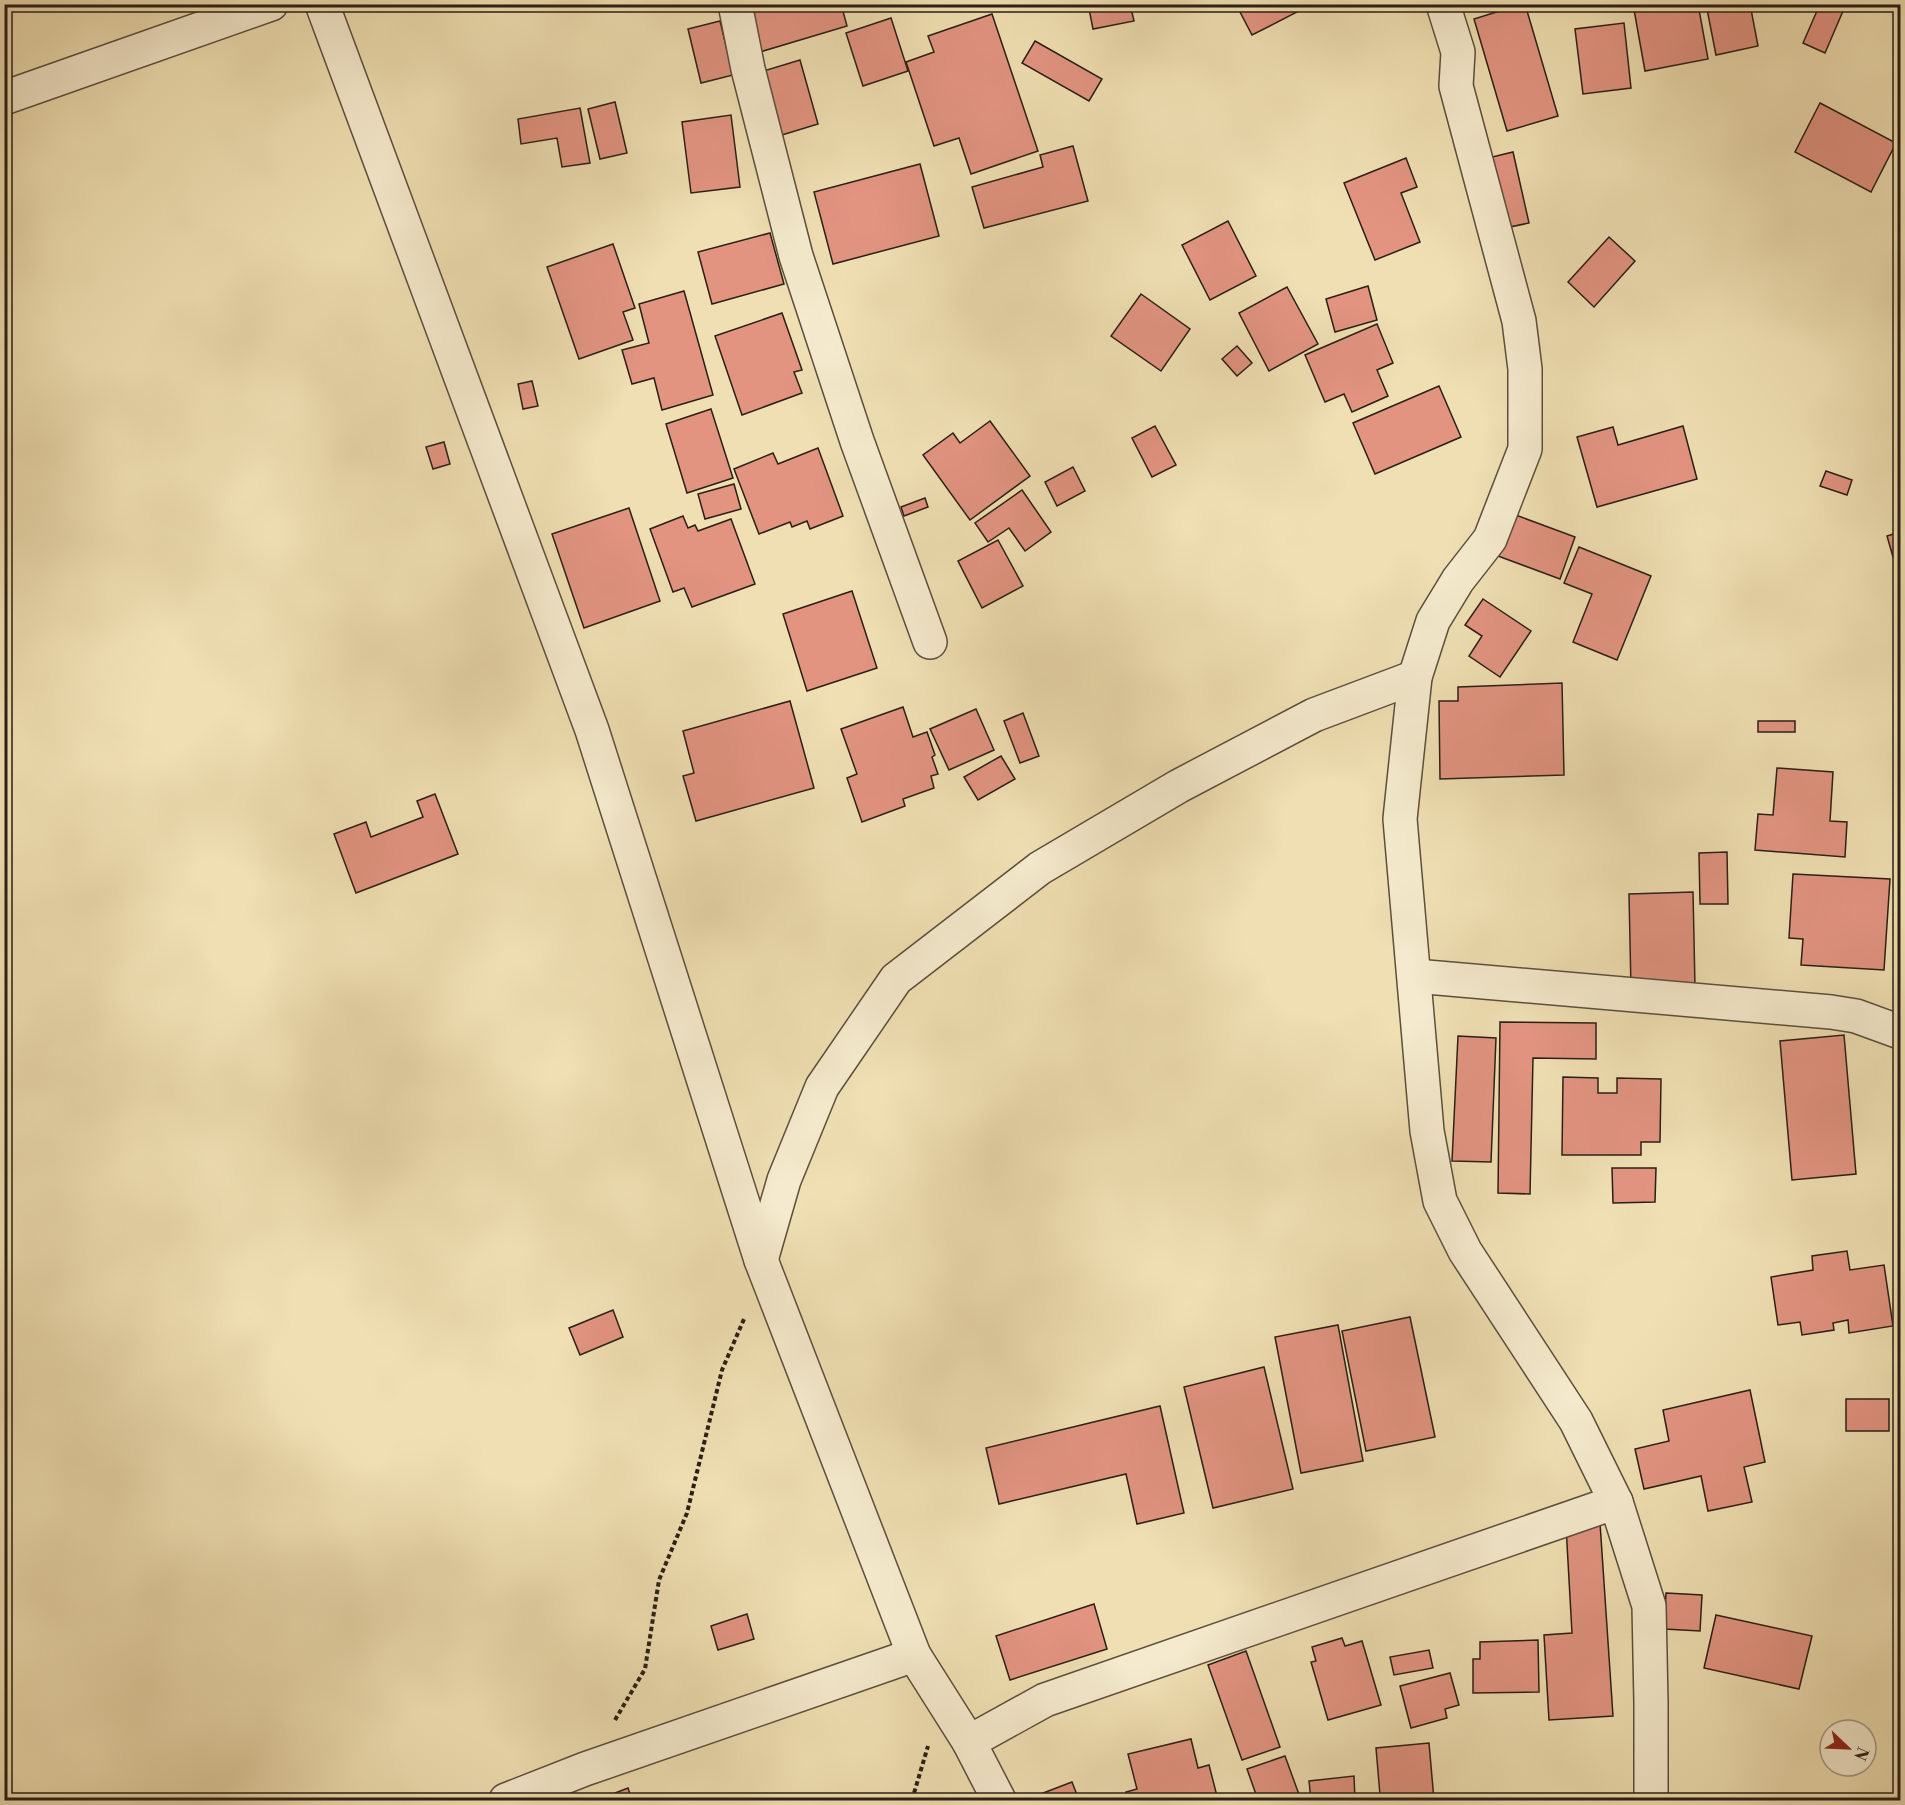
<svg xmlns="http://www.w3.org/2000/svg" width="1905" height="1805" viewBox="0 0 1905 1805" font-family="'Libre Bodoni',serif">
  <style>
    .building { fill: #e29481; stroke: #2a1f15; stroke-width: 1.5 }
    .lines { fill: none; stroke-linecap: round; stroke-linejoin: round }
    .minor-casing { stroke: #5b4f3c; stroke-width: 36 }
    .path { stroke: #2a1f15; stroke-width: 4; stroke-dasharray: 4.5 3; stroke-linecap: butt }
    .minor { stroke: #f5eacd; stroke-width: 33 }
  </style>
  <rect width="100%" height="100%" fill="#efdfb2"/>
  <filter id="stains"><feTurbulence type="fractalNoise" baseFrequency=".00333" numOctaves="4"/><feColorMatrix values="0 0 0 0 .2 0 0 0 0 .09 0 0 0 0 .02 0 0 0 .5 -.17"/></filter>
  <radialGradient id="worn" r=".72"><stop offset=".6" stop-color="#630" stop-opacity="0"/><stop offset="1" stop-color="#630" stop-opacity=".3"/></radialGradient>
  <g class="building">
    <polygon points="747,4 841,4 847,26 760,52"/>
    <polygon points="1088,4 1130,4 1134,21 1093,29"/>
    <polygon points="1249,4 1296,4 1299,11 1252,35 1239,10"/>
    <polygon points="1522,4 1525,4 1558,116 1507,131 1474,19"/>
    <polygon points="1633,4 1698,4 1708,59 1645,71"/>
    <polygon points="1706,4 1750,4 1758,46 1716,55"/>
    <polygon points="1820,4 1846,4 1825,53 1803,43"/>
    <polygon points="992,14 1038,151 971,174 959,138 934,146 906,62 934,52 928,36"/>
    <polygon points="891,18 908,71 863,86 846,33"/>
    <polygon points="720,21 733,75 701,83 688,29"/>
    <polygon points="1624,23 1631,88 1583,94 1575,29"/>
    <polygon points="1035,41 1102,79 1089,101 1022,63"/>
    <polygon points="800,60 818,124 772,138 754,74"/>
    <polygon points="615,102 627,153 600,159 588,109"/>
    <polygon points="1820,103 1896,143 1871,192 1795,152"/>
    <polygon points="580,108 590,163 562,167 557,138 521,144 518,119"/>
    <polygon points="731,115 740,187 691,193 682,122"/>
    <polygon points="1073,146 1088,201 984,228 972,187 1043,167 1040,155"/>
    <polygon points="1513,152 1529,223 1505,228 1488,158"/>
    <polygon points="1406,158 1417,187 1401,193 1420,242 1375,260 1344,183"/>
    <polygon points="920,164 939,236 833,264 814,192"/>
    <polygon points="1228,221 1256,276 1210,300 1182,245"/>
    <polygon points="770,233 784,284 712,304 698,252"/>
    <polygon points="1609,237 1635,261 1594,307 1568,282"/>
    <polygon points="613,244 635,308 623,312 633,340 579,359 547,267"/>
    <polygon points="1368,286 1377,320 1335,332 1326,299"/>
    <polygon points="1287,287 1318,344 1269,371 1239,313"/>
    <polygon points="684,291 713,395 662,410 654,378 632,384 622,350 649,343 639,304"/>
    <polygon points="1141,294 1190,329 1161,371 1111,336"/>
    <polygon points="782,313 802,370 794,372 802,393 742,415 715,336"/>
    <polygon points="1377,324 1393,363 1377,370 1388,396 1352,412 1344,394 1325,402 1305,355"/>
    <polygon points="1237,346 1252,363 1237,376 1222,359"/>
    <polygon points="532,381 538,406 523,409 518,384"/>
    <polygon points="1439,386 1461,437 1375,474 1353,423"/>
    <polygon points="711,409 733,478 687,493 666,424"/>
    <polygon points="990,421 1030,476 970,520 923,455 953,433 960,443"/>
    <polygon points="1155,426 1176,465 1152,477 1132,438"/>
    <polygon points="1683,426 1697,479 1597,507 1577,437 1613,427 1618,445"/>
    <polygon points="444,442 450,464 433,469 426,447"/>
    <polygon points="818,448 843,516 810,529 807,521 792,527 790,522 759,534 734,469 773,453 778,464"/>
    <polygon points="1073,467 1085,491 1057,506 1045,482"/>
    <polygon points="1826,471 1852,480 1847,495 1820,486"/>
    <polygon points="734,484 741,509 705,519 698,494"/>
    <polygon points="1022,490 1051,532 1025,551 1009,528 988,542 975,523"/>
    <polygon points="925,498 928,507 904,516 901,507"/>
    <polygon points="629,508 660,601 584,628 552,534"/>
    <polygon points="1513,514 1575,537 1560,579 1498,556"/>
    <polygon points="683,516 688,528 695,525 698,531 731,519 755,584 692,607 684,588 673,592 650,529"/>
    <polygon points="1900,532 1900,555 1893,557 1887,536"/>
    <polygon points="998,540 1023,586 982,608 958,561"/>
    <polygon points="1579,547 1651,576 1617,660 1573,642 1592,594 1564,583"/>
    <polygon points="852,591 877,668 807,691 783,614"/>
    <polygon points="1483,599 1531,631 1500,677 1469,656 1482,636 1465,625"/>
    <polygon points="1562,683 1564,775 1440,779 1439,701 1458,701 1458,687"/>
    <polygon points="790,701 814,788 696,821 683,776 694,773 683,731"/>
    <polygon points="903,707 913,737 927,732 935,755 932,757 938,774 931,776 934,788 903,799 905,806 862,822 847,778 857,774 841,729"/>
    <polygon points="976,709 994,750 949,770 930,729"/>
    <polygon points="1023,713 1039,756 1020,763 1004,721"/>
    <rect x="1758" y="721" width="37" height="11"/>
    <polygon points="1001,756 1015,779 978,800 964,777"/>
    <polygon points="1777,768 1833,772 1830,821 1847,822 1845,857 1755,850 1758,814 1773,815"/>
    <polygon points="435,794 458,854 356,893 334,834 366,822 371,837 423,817 417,801"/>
    <polygon points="1727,852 1728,904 1700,904 1699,853"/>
    <polygon points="1793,874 1890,879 1884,970 1801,965 1803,939 1789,938"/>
    <polygon points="1693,892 1695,987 1631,989 1629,894"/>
    <polygon points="1500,1022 1596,1023 1596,1059 1533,1058 1530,1194 1498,1193"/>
    <polygon points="1844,1035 1856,1174 1792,1180 1780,1041"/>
    <polygon points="1458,1036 1496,1038 1491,1162 1452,1161"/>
    <polygon points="1563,1077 1598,1078 1598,1093 1617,1093 1617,1078 1661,1079 1660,1142 1641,1142 1641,1155 1562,1155"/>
    <polygon points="1612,1168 1656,1168 1655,1202 1613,1203"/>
    <polygon points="1847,1251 1850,1270 1884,1265 1893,1326 1849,1333 1848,1320 1833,1323 1834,1330 1802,1335 1800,1322 1778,1325 1771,1277 1813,1270 1812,1256"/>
    <polygon points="613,1310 623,1337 580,1355 569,1328"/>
    <polygon points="1410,1317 1435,1437 1366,1451 1342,1331"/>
    <polygon points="1338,1325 1363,1461 1301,1473 1275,1337"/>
    <polygon points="1264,1367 1293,1489 1213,1508 1184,1387"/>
    <polygon points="1750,1390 1765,1462 1744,1467 1752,1502 1708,1511 1701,1476 1644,1489 1635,1449 1669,1441 1663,1410"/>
    <rect x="1846" y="1399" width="43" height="32"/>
    <polygon points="1160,1406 1184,1513 1137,1524 1126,1474 999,1504 986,1448"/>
    <polygon points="1600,1523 1613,1716 1549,1720 1544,1635 1572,1633 1566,1526"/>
    <polygon points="1666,1593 1702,1595 1700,1631 1664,1629"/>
    <polygon points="1094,1604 1107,1649 1010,1680 996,1636"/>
    <polygon points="747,1614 754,1639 718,1650 711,1626"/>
    <polygon points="1716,1615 1812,1636 1799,1689 1704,1668"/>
    <polygon points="1342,1638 1345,1646 1362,1641 1381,1705 1328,1720 1311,1662 1316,1661 1312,1647"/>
    <polygon points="1538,1640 1539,1692 1473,1693 1473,1659 1480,1659 1480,1642"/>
    <polygon points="1429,1650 1433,1668 1394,1675 1390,1657"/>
    <polygon points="1246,1651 1280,1747 1242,1760 1208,1665"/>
    <polygon points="1450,1673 1459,1705 1445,1709 1447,1718 1411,1728 1400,1686"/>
    <polygon points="1191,1739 1198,1768 1209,1765 1218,1800 1128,1800 1126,1792 1137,1789 1128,1754"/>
    <polygon points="1429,1743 1434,1800 1368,1800 1367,1796 1380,1795 1376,1748"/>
    <polygon points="1285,1756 1301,1800 1258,1800 1247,1769"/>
    <polygon points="1354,1776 1355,1800 1311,1800 1309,1781"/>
    <polygon points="1072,1782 1079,1800 1040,1800 1038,1795"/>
    <polygon points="628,1788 632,1800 612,1800 610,1795"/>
  </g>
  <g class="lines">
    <g class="minor-casing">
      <g id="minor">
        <polyline points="322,4 592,730 761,1260 914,1655 969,1742 999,1800"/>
        <polyline points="735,4 748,69 796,256 857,441 930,642"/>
        <polyline points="1443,4 1458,52 1456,86 1519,321 1525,369 1525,449 1490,539 1458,580 1433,621 1415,677 1400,819 1427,1131 1440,1201 1465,1251 1576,1421 1616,1502 1649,1606 1651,1703 1651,1800"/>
        <polyline points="4,98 271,4"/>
        <polyline points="1415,976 1831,1012 1856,1016 1900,1032"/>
        <polyline points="761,1260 784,1180 822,1087 896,979 1040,868 1179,786 1314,715 1415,677"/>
        <polyline points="969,1742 1045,1700 1616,1502"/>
        <polyline points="506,1800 585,1769 914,1655"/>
      </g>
    </g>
    <g class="path">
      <polyline points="615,1720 645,1669 659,1580 687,1513 722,1370 744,1319"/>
      <polyline points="912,1800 928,1746"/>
    </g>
    <use href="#minor" class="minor"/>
  </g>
  <rect width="1905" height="1805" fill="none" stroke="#efdfb2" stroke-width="24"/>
  <rect x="6" y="6" width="1893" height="1793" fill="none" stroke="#2a1f15" stroke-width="3"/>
  <rect x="12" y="12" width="1881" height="1781" fill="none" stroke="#2a1f15" stroke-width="1.5"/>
  <g transform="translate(1848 1748) rotate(113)"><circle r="28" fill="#f5eacd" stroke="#a49983" stroke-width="1.5"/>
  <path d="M0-4.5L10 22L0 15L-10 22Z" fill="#8f2418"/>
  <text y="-9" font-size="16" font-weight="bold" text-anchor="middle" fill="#2a1f15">N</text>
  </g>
  <rect width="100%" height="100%" filter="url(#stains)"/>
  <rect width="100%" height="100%" fill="url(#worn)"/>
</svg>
